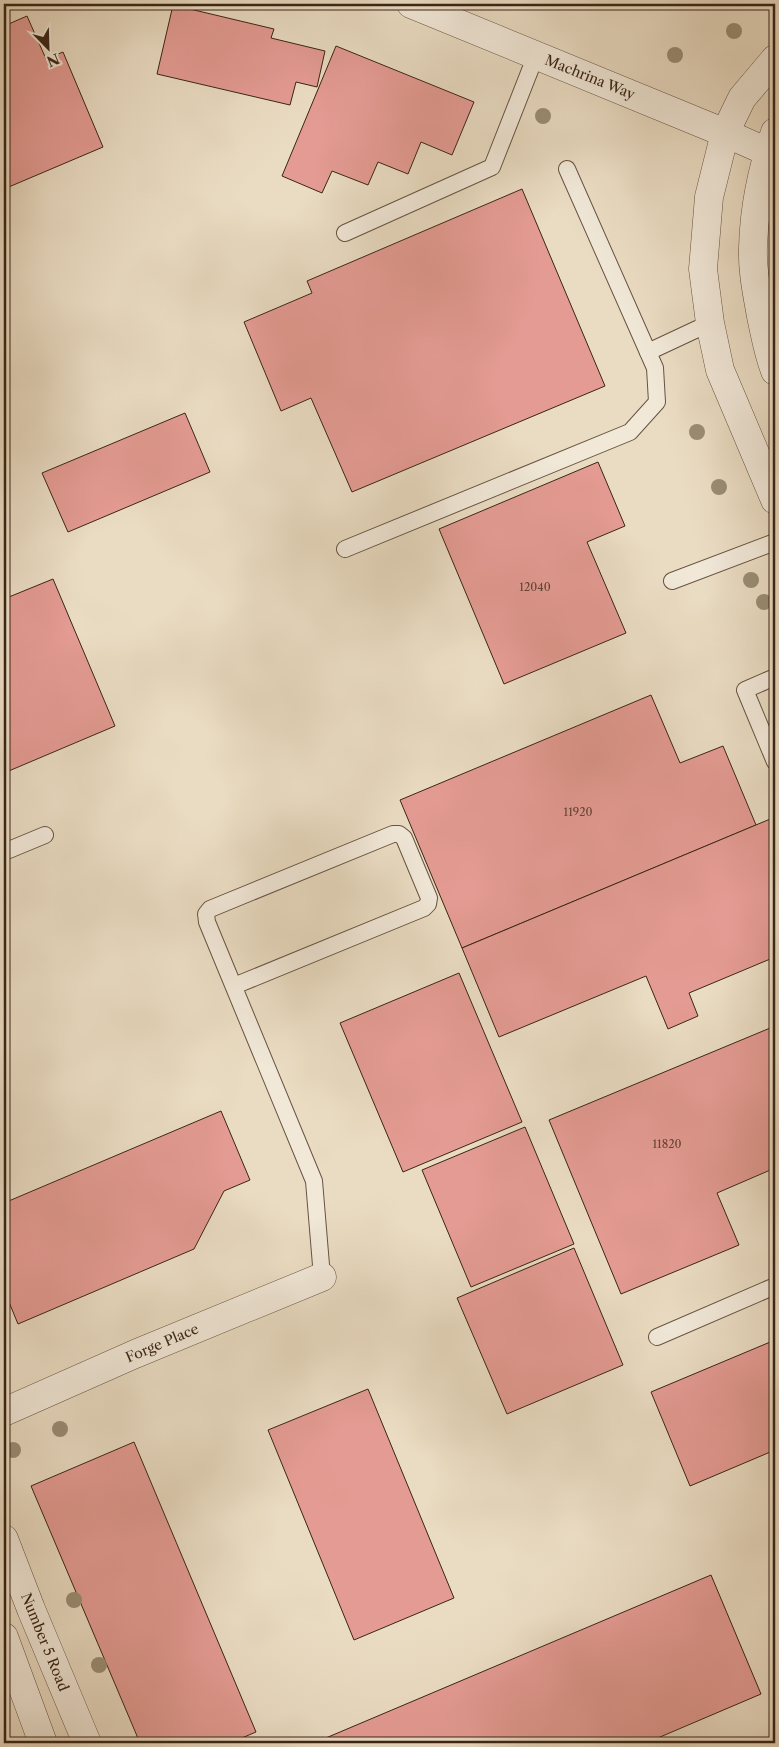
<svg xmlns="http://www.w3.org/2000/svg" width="779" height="1747" viewBox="0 0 779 1747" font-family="'Libre Caslon Text',serif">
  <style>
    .building { fill: #e49b93; stroke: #3a2516 }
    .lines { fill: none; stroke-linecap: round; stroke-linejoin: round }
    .service-casing { stroke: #665341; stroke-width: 18 }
    .minor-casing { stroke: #665341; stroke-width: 29 }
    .tertiary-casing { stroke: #665341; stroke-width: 29 }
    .service { stroke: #f1e8d8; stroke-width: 16 }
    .minor { stroke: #f1e8d8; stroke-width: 28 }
    .tertiary { stroke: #f1e8d8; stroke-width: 28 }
    .tree { fill: #9a8d75 }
    .labels { text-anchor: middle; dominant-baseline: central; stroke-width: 4; stroke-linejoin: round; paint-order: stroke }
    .number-label { font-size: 11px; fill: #644235 }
    .street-label { font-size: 14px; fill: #3a2516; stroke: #f1e8d8 }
  </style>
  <rect width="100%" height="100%" fill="#eadcc3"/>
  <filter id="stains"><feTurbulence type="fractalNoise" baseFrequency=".004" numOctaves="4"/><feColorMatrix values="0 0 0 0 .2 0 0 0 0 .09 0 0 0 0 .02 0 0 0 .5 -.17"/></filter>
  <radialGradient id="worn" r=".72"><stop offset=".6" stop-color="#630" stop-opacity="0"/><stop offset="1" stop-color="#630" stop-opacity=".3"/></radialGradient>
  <g class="building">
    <polygon points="173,5 274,29 271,38 325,51 317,87 296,82 290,105 157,74"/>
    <polygon points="27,16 46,59 63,52 103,147 4,189 4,26"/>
    <polygon points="336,46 474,102 452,155 421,142 408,174 378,162 368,185 332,171 322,193 282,176"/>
    <polygon points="522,189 605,386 352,492 311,398 281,411 244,322 312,293 307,281"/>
    <polygon points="185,413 210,472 68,532 42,473"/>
    <polygon points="598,462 625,526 587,542 626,633 504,684 439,529"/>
    <polygon points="53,579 115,726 4,773 4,599"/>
    <polygon points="651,695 680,763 723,746 756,825 462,948 400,800"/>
    <polygon points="775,817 775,957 689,993 698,1016 668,1029 646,976 499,1037 462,948"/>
    <polygon points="459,973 522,1122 403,1172 340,1023"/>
    <polygon points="775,1026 775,1168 717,1193 739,1245 621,1294 549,1120"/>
    <polygon points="221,1111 250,1180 224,1191 194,1249 18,1324 4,1290 4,1203"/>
    <polygon points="525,1127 574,1244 471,1287 422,1170"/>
    <polygon points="574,1248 623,1365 507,1414 457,1298"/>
    <polygon points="775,1340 775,1450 690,1486 651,1392"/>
    <polygon points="368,1389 454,1598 354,1640 268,1430"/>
    <polygon points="134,1442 256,1732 230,1743 140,1743 31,1486"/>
    <polygon points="711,1575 761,1694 646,1743 314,1743"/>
  </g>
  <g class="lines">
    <g class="service-casing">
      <g id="service">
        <polyline points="345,233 492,167 536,55"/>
        <polyline points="648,352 710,323"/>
        <polyline points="345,549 630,432 657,402 655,368 567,169"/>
        <polyline points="672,581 775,542"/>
        <polyline points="775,677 745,690 775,762"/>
        <polyline points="4,852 45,835"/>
        <polyline points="234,986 424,908 428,904 429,898 404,838 399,834 393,834 210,909 206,914 207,922 314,1181 322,1277"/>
        <polyline points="657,1337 775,1286"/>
      </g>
    </g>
    <g class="minor-casing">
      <g id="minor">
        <polyline points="411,4 725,133 768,152"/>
        <polyline points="4,1412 135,1354 322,1277"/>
        <polyline points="4,1539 31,1609 87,1743"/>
        <polyline points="4,1637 43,1743"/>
      </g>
    </g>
    <g class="tertiary-casing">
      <g id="tertiary">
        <polyline points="775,59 742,98 725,133 709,197 703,269 710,323 720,370 775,500"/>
        <path d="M775,132C762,169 754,209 753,248C752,270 757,294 761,316C765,335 768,353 775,371"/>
      </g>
    </g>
    <use href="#service" class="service"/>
    <use href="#minor" class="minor"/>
    <use href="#tertiary" class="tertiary"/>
  </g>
  <g class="tree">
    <circle cx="734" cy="31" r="8"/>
    <circle cx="675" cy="55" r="8"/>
    <circle cx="543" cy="116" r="8"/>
    <circle cx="697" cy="432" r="8"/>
    <circle cx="719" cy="487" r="8"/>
    <circle cx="751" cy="580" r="8"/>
    <circle cx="764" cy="602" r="8"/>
    <circle cx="60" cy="1429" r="8"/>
    <circle cx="13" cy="1450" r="8"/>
    <circle cx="74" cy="1600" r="8"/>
    <circle cx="99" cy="1665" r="8"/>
  </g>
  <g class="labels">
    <g class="number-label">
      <text x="535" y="587">12040</text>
      <text x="578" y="812">11920</text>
      <text x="667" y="1144">11820</text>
    </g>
    <g class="street-label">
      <text transform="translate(590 77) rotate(22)">Machrina Way</text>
      <text transform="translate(162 1343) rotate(-23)">Forge Place</text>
      <text transform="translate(45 1642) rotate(68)">Number 5 Road</text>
    </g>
  </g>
  <rect width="779" height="1747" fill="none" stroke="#eadcc3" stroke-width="20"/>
  <rect x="5" y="5" width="769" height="1737" fill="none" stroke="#3a2516" stroke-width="2.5"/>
  <rect x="10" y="10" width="759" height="1727" fill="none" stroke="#3a2516"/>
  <g transform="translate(48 48) rotate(157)" stroke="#f1e8d8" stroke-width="4" paint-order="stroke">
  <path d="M0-4L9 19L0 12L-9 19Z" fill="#3a2516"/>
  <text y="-8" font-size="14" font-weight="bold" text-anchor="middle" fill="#3a2516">N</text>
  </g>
  <rect width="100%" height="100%" filter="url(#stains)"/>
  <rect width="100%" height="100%" fill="url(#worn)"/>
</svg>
